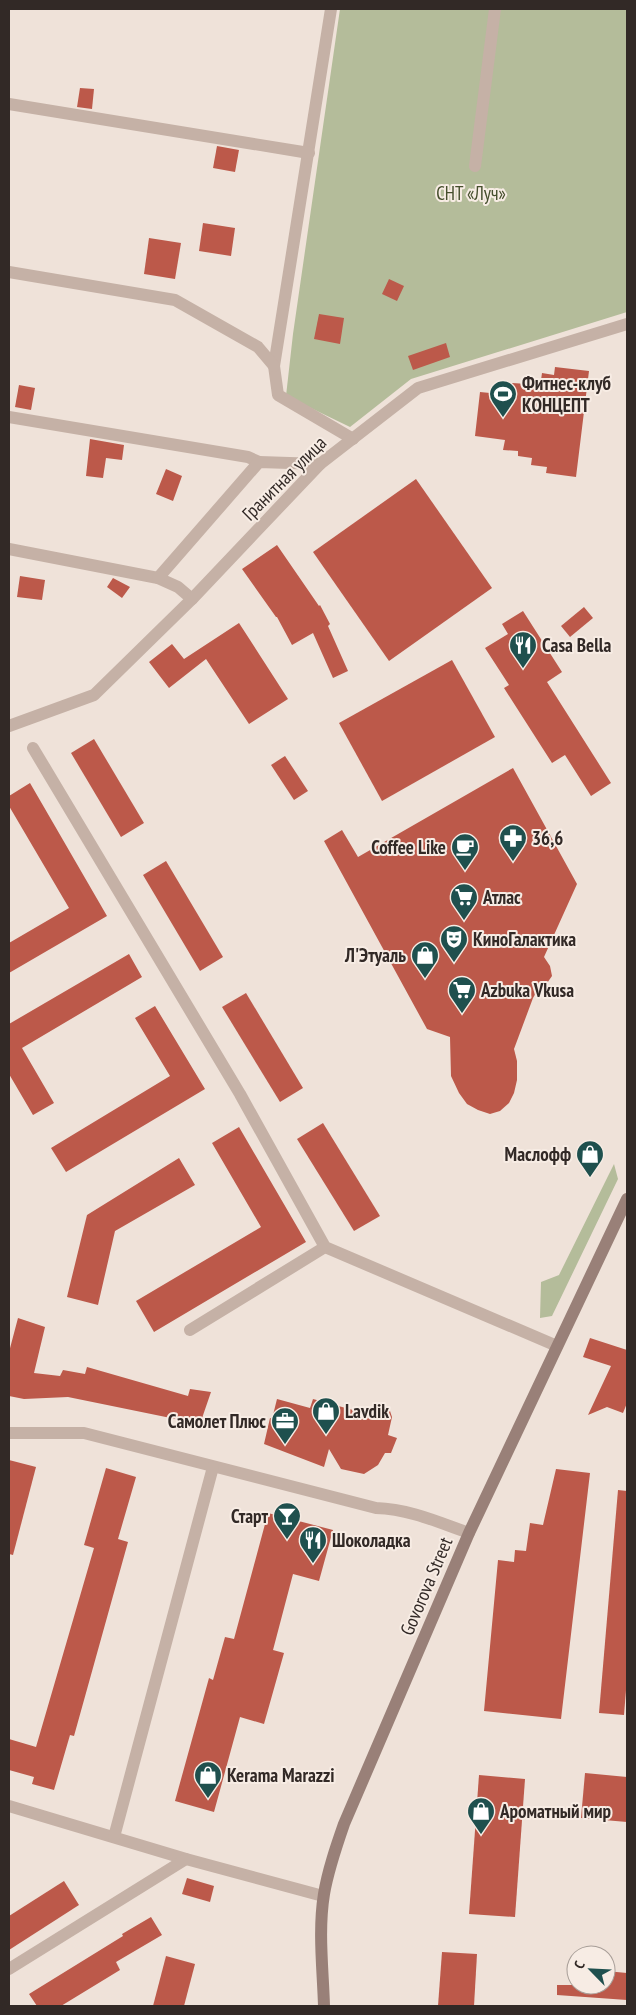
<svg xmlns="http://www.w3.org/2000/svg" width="636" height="2015" viewBox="0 0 636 2015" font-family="'PT Sans Narrow',sans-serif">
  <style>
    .green { fill: #b4bc9a }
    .building { fill: #bc594a }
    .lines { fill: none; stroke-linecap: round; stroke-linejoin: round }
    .minor { stroke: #c5b1a6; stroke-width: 12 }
    .secondary { stroke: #998078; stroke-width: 12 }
    .labels { text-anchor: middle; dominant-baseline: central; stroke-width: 4; stroke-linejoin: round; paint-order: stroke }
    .park-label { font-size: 19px; fill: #454e2c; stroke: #f7ece4 }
    .poi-label { font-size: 19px; font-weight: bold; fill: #322926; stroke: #f7ece4; text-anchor: start }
    .street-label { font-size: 19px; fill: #322926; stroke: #f7ece4 }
  </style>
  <rect width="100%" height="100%" fill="#efe2d9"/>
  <g class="green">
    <polygon points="340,9 627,9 627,312 411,379 350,427 286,396 293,334"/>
    <polygon points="614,1164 618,1179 552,1316 540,1318 541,1282 559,1275"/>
  </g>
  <g class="building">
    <polygon points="80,88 94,89 92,109 77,107"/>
    <polygon points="217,146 239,150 235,172 213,168"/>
    <polygon points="203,223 235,228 231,256 199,251"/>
    <polygon points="149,238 181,243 175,279 144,274"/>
    <polygon points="389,279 404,286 397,301 382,294"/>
    <polygon points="319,314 344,318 340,344 314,339"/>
    <polygon points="446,343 450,357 413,370 408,356"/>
    <polygon points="555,367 589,371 576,477 546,473 547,467 531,465 532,458 518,456 518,451 503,450 505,440 475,436 480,392 510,395 512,383 528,384 528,378 541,380 542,373 554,375"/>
    <polygon points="19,385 35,388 31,410 15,407"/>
    <polygon points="90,439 124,445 122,460 106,458 103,478 86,476"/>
    <polygon points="166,469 182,476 173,501 156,494"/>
    <polygon points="416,479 492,588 389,661 313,552"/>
    <polygon points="277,545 319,606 320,605 330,624 328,626 348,671 333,678 313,633 292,645 277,617 276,617 242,569"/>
    <polygon points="20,576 45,580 42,600 17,597"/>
    <polygon points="113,578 130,587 122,598 107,587"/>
    <polygon points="584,607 593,618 570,637 561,626"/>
    <polygon points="523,611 562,672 547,682 611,783 591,796 565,755 552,763 504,688 509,685 485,648 508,634 502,624"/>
    <polygon points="239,623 288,699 249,724 206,659 169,688 149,662 172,644 184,659"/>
    <polygon points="452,660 495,737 382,801 339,723"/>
    <polygon points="94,739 144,823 121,837 71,753"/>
    <polygon points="285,756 308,791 294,800 271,765"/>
    <polygon points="513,768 577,884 544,957 550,966 552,976 545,986 537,991 533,998 514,1049 517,1061 517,1080 514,1093 509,1103 500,1111 490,1114 478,1110 467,1104 459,1093 451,1076 450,1037 427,1029 324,841 342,830 358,857"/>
    <polygon points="30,783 107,916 9,973 9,943 69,908 9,806 9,796"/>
    <polygon points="166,861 223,957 200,971 143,875"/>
    <polygon points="129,954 142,977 22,1048 54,1103 33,1115 9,1074 9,1024"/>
    <polygon points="246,993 303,1088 280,1102 222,1007"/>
    <polygon points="155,1006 205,1089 66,1172 51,1148 170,1076 135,1018"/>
    <polygon points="323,1123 380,1216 354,1231 297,1139"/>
    <polygon points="239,1127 306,1242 154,1332 136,1301 261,1227 212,1143"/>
    <polygon points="179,1158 195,1185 115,1231 98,1305 67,1297 87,1215"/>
    <polygon points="18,1318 45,1327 34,1373 60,1376 63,1370 85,1374 87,1367 188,1396 190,1389 211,1392 200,1424 68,1397 24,1399 9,1396 9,1352"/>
    <polygon points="590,1338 627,1350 627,1403 623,1413 607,1407 588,1415 611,1366 583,1357"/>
    <polygon points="277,1399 310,1408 313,1399 353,1410 390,1411 392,1417 388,1435 397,1438 391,1453 385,1453 378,1465 364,1474 341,1469 329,1449 324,1467 264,1444 270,1418 272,1419"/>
    <polygon points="9,1460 36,1467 13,1555 9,1554"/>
    <polygon points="106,1468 136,1477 118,1539 128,1542 74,1736 70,1735 54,1790 32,1784 34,1777 9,1770 9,1739 36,1747 94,1548 84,1545"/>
    <polygon points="556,1469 590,1473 561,1719 484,1711 498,1560 514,1562 515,1550 526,1551 530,1523 543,1525"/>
    <polygon points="618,1490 627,1491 627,1678 624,1715 599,1713"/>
    <polygon points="268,1513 333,1530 319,1581 293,1574 273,1650 284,1653 264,1724 240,1717 214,1812 175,1801 209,1678 213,1680 225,1637 234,1639"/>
    <polygon points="585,1773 627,1777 627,1822 581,1818"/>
    <polygon points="479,1775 525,1779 515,1917 469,1914"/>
    <polygon points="187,1878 214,1886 210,1902 182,1894"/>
    <polygon points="64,1881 79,1905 9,1950 9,1916"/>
    <polygon points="151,1917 162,1935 116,1962 120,1970 61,2006 37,2006 29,1994 123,1936 122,1934"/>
    <polygon points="442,1952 477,1954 474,2006 438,2006"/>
    <polygon points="166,1956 195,1964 184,2006 153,2006"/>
    <polygon points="606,1971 627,1973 627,2000 557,1995 557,1985 606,1985"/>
  </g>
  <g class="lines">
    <g class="minor">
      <polyline points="331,9 274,366 278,395 353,439"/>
      <polyline points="9,104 309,153"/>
      <polyline points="475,166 495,9"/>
      <polyline points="9,272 175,300 258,347 274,366"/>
      <polyline points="9,417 248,457 259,462"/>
      <polyline points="9,549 158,578 178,587 192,599"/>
      <polyline points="158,578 259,462 320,464"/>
      <polyline points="9,726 94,695 192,599 320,464 418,388 627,324"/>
      <polyline points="33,748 240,1094 325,1247 557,1346"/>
      <polyline points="190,1330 325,1247"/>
      <path d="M9,1433H84L376,1508C409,1509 438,1522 469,1533"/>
      <polyline points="9,1806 186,1859 323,1896"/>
      <polyline points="114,1837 213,1467"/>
      <polyline points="9,1969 186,1859"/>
    </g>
    <path class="secondary" d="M324,2006C323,1970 318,1931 324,1894C328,1870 336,1847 344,1824L469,1533L627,1199"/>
  </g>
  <defs>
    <g id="stadium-pin" transform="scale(1.4375)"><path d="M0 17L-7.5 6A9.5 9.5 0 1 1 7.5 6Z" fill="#1f504e" stroke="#f7ece4"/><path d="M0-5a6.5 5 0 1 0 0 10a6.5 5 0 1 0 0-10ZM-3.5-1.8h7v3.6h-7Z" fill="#fff"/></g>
    <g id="restaurant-pin" transform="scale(1.4375)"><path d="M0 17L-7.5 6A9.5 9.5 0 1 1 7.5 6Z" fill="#1f504e" stroke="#f7ece4"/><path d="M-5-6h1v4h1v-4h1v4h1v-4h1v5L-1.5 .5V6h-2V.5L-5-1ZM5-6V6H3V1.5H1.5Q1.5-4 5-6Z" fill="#fff"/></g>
    <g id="pharmacy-pin" transform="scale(1.4375)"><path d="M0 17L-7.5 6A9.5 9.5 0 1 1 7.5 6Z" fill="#1f504e" stroke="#f7ece4"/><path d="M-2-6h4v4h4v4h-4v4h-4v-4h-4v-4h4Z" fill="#fff"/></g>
    <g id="cafe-pin" transform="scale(1.4375)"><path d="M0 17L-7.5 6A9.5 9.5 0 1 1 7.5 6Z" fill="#1f504e" stroke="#f7ece4"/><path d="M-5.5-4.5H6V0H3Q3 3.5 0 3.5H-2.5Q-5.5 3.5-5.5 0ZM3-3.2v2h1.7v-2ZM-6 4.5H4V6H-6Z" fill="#fff"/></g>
    <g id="supermarket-pin" transform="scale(1.4375)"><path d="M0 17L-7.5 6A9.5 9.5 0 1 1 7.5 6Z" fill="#1f504e" stroke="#f7ece4"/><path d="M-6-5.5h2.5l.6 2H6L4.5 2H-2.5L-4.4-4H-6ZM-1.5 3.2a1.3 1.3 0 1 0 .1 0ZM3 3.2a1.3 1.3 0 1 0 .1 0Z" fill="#fff"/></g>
    <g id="theatre-pin" transform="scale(1.4375)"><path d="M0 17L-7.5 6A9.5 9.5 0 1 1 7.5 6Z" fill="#1f504e" stroke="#f7ece4"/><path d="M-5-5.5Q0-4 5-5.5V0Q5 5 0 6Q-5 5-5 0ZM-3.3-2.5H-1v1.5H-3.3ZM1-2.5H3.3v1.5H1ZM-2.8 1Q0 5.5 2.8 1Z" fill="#fff"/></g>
    <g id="shop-pin" transform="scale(1.4375)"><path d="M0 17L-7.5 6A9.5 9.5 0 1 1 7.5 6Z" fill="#1f504e" stroke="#f7ece4"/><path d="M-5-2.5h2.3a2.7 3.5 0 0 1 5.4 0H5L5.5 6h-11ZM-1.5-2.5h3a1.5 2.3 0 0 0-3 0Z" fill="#fff"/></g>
    <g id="office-pin" transform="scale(1.4375)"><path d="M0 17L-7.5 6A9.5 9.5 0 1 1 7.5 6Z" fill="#1f504e" stroke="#f7ece4"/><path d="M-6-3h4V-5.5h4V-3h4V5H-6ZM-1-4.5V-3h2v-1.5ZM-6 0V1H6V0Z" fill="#fff"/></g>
    <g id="bar-pin" transform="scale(1.4375)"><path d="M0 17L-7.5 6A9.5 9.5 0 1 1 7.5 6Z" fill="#1f504e" stroke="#f7ece4"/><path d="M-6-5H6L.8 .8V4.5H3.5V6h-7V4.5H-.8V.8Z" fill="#fff"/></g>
  </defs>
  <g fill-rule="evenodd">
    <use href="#stadium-pin" x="503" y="394"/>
    <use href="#restaurant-pin" x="523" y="645"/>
    <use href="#pharmacy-pin" x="513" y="838"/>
    <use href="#cafe-pin" x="465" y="847"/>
    <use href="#supermarket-pin" x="464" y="897"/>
    <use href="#theatre-pin" x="454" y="939"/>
    <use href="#shop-pin" x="425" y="955"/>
    <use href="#supermarket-pin" x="462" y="990"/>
    <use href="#shop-pin" x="590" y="1154"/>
    <use href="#shop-pin" x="326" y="1411"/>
    <use href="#office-pin" x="285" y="1421"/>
    <use href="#bar-pin" x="287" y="1516"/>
    <use href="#restaurant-pin" x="313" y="1540"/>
    <use href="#shop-pin" x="208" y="1775"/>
    <use href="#shop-pin" x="481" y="1811"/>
  </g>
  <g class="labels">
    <g class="park-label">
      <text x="471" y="193">СНТ «Луч»</text>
    </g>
    <g class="poi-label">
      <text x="522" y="383">Фитнес-клуб<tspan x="522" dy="22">КОНЦЕПТ</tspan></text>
      <text x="542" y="645">Casa Bella</text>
      <text x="532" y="838">36,6</text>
      <text x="446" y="847" text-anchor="end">Coffee Like</text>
      <text x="483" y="897">Атлас</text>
      <text x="473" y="939">КиноГалактика</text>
      <text x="406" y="955" text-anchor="end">Л'Этуаль</text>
      <text x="481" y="990">Azbuka Vkusa</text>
      <text x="571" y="1154" text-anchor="end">Маслофф</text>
      <text x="345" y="1411">Lavdik</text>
      <text x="266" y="1421" text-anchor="end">Самолет Плюс</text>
      <text x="268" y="1516" text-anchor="end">Старт</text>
      <text x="332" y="1540">Шоколадка</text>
      <text x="227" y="1775">Kerama Marazzi</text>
      <text x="500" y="1811">Ароматный мир</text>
    </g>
    <g class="street-label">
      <text transform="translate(284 478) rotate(-45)">Гранитная улица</text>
      <text transform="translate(426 1586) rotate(-67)">Govorova Street</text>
    </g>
  </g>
  <rect width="636" height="2015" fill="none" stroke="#322926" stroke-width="20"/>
  <g transform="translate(591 1970) rotate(294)"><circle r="24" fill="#f7ece4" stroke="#a89e98"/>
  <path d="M0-4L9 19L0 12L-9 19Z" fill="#1f504e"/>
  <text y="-8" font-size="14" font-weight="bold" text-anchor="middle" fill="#322926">С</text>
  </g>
</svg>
